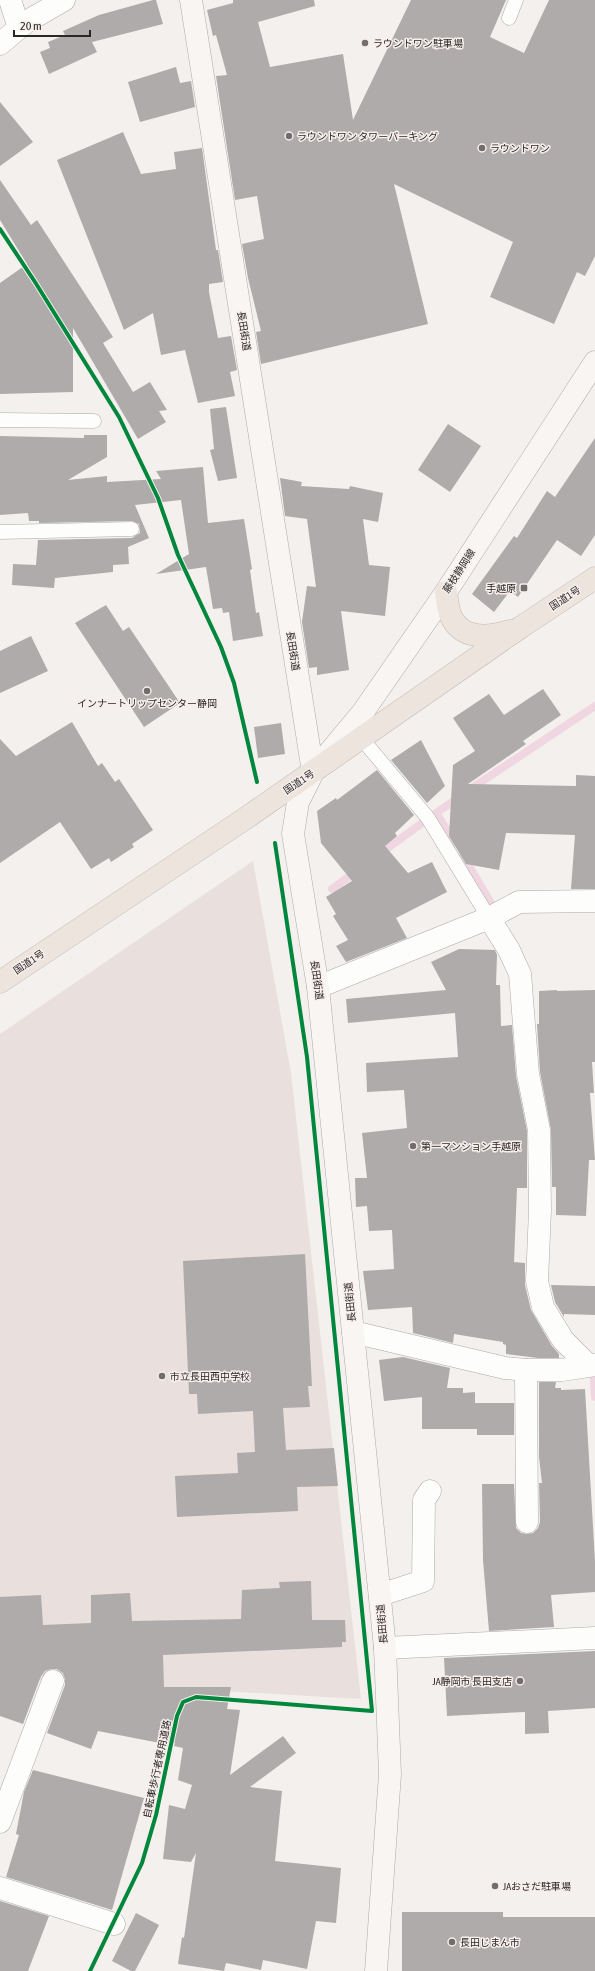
<svg xmlns="http://www.w3.org/2000/svg" width="595" height="1971" viewBox="0 0 595 1971" font-family="'Asap Condensed','Noto Sans JP',sans-serif">
  <style>
    .built { fill: #e9dfdc }
    .lines { fill: none; stroke-linecap: round; stroke-linejoin: round }
    .stream { stroke: #efd6e0; stroke-width: 8 }
    .building { fill: #aeabaa }
    .lane-casing { stroke: #acaaa9; stroke-width: 15 }
    .street-casing { stroke: #acaaa9; stroke-width: 23 }
    .secondary-casing { stroke: #acaaa9; stroke-width: 23 }
    .highway-casing { stroke: #c0b6ad; stroke-width: 23 }
    .lane { stroke: #fdfdfc; stroke-width: 14 }
    .street { stroke: #fdfdfc; stroke-width: 22 }
    .secondary { stroke: #f8f5f3; stroke-width: 22 }
    .highway { stroke: #ece4dd; stroke-width: 22 }
    .cycleway-casing { stroke: #f6efec; stroke-width: 6 }
    .cycleway { stroke: #00873e; stroke-width: 4 }
    .poi-dot { fill: #716d6d; stroke: #f6efec; stroke-width: 1.5 }
    .labels { text-anchor: middle; dominant-baseline: central; stroke-width: 3; stroke-linejoin: round; paint-order: stroke }
    .poi-label { font-size: 10px; fill: #2a2727; stroke: #f6efec; text-anchor: start }
    .street-label { font-size: 10px; fill: #2a2727; stroke: #f6efec }
  </style>
  <rect width="100%" height="100%" fill="#f4f0ee"/>
  <polygon class="built" points="253,861 291,1073 361,1699 0,1678 0,1034"/>
  <g class="lines">
    <g class="stream">
      <polyline points="469,790 595,706"/>
      <polyline points="455,843 436,813 460,797"/>
      <polyline points="378,855 425,821"/>
      <polyline points="463,856 497,913"/>
      <polyline points="332,889 358,870"/>
      <polyline points="593,1366 595,1397"/>
    </g>
  </g>
  <g class="building">
    <polygon points="153,0 156,0 163,24 92,42 97,52 49,74 40,52 50,48 48,42 65,35 63,31 99,15"/>
    <polygon points="233,0 314,0 315,6 258,22 270,67 343,54 353,120 411,0 506,0 490,37 524,53 549,0 595,0 595,256 585,276 577,272 554,324 490,297 513,242 394,184 428,324 261,364 256,332 261,331 248,278 242,244 264,239 257,196 235,200 216,76 227,75 216,35 213,36 207,10 233,3"/>
    <polygon points="176,67 180,83 191,81 195,107 140,122 128,82"/>
    <polygon points="0,102 33,142 0,166"/>
    <polygon points="123,132 141,174 176,169 174,152 202,148 216,250 218,250 223,282 209,284 209,292 218,338 231,336 237,370 230,372 235,396 198,403 185,350 161,355 153,313 124,330 57,160"/>
    <polygon points="0,180 31,225 37,220 113,337 103,343 133,392 150,382 167,410 159,411 166,422 138,439 73,328 73,392 0,394 0,283 27,264 0,220"/>
    <polygon points="226,407 237,478 218,481 210,450 214,449 210,409"/>
    <polygon points="448,424 481,446 450,492 418,470"/>
    <polygon points="84,435 107,435 107,457 68,480 107,476 107,482 161,479 156,471 203,467 208,523 244,519 252,569 250,570 256,613 259,612 263,636 233,641 229,612 223,613 222,608 213,609 206,567 156,574 189,554 181,500 135,505 149,538 128,547 129,564 113,565 113,572 55,578 54,588 12,585 13,564 36,565 38,540 132,538 140,533 139,524 132,521 39,523 39,521 29,521 28,513 0,515 0,436 84,438"/>
    <polygon points="595,438 595,535 581,556 557,540 518,597 510,591 494,612 472,594 514,536 517,538 547,491 555,497"/>
    <polygon points="280,478 302,482 301,486 349,489 350,486 383,493 378,522 363,519 369,565 390,567 385,616 341,611 349,670 317,675 317,667 309,668 302,622 307,586 316,587 307,519 285,516"/>
    <polygon points="106,605 123,631 129,627 180,703 144,727 75,623"/>
    <polygon points="31,636 48,671 0,693 0,651"/>
    <polygon points="543,689 561,715 523,741 526,744 468,784 576,786 576,775 595,776 595,889 571,889 575,835 506,833 499,870 466,864 449,836 453,765 475,751 453,718 489,694 504,715"/>
    <polygon points="72,722 98,766 102,763 115,782 119,779 153,830 132,844 134,847 111,862 109,858 91,869 60,822 0,863 0,739 16,756"/>
    <polygon points="281,723 285,754 258,758 254,727"/>
    <polygon points="421,740 445,786 427,803 391,760"/>
    <polygon points="377,770 414,815 395,833 397,836 385,846 408,873 432,862 447,892 396,918 407,938 346,962 336,946 348,940 333,916 336,914 326,897 352,881 321,843 317,811 336,798 337,800"/>
    <polygon points="459,949 495,950 497,955 496,985 500,985 501,1026 512,1025 516,1076 527,1131 527,1188 517,1188 514,1262 525,1263 525,1285 531,1310 552,1346 559,1354 559,1358 538,1358 506,1354 506,1345 503,1344 503,1342 454,1334 453,1343 413,1333 412,1307 368,1310 363,1271 394,1269 392,1230 369,1231 367,1206 356,1207 355,1178 367,1178 362,1133 407,1128 404,1090 367,1092 366,1063 458,1057 455,1013 348,1023 346,999 446,990 431,962"/>
    <polygon points="557,990 557,991 595,990 595,1062 592,1062 594,1093 590,1093 595,1160 589,1160 586,1216 556,1215 556,1187 552,1187 551,1130 540,1072 537,1024 539,1024 539,991"/>
    <polygon points="305,1254 312,1386 308,1386 310,1407 283,1408 286,1450 334,1448 338,1486 297,1487 298,1511 177,1517 175,1476 238,1473 237,1453 255,1452 253,1411 198,1414 197,1394 189,1394 183,1261"/>
    <polygon points="551,1285 595,1286 595,1315 564,1314 564,1317 555,1302"/>
    <polygon points="403,1357 450,1368 447,1388 463,1388 463,1393 475,1392 475,1403 514,1403 514,1435 477,1435 477,1429 422,1429 422,1397 384,1401 379,1360"/>
    <polygon points="539,1382 556,1382 555,1388 561,1388 561,1390 585,1389 595,1561 595,1592 551,1595 554,1627 489,1631 483,1560 482,1484 514,1484 516,1528 521,1533 527,1534 533,1533 538,1528 540,1522 539,1483 542,1483 539,1457"/>
    <polygon points="311,1581 312,1620 345,1620 346,1642 342,1642 342,1647 163,1655 164,1687 231,1687 227,1709 240,1710 230,1775 283,1736 296,1753 250,1787 282,1791 275,1861 341,1868 336,1923 316,1921 307,1969 263,1960 261,1970 226,1963 224,1971 178,1964 182,1937 184,1938 196,1853 191,1862 163,1859 169,1805 185,1809 192,1785 178,1780 183,1748 174,1746 175,1743 161,1740 160,1743 98,1731 91,1749 47,1733 65,1685 65,1679 63,1673 57,1669 51,1669 45,1671 41,1676 23,1724 0,1716 0,1597 41,1595 43,1625 91,1623 91,1595 130,1593 132,1621 241,1619 242,1590 280,1588 279,1582"/>
    <polygon points="595,1651 595,1708 548,1711 549,1733 525,1734 525,1712 447,1716 444,1658"/>
    <polygon points="33,1770 144,1798 112,1910 6,1877 19,1835 16,1834 24,1792"/>
    <polygon points="0,1901 49,1916 28,1971 0,1971"/>
    <polygon points="402,1912 503,1912 503,1917 595,1917 595,1971 402,1971"/>
    <polygon points="136,1913 159,1925 135,1971 131,1971 112,1961"/>
  </g>
  <g class="lines">
    <g class="lane-casing">
      <g id="lane">
        <polyline points="509,18 516,0"/>
        <polyline points="0,420 94,421"/>
        <polyline points="0,532 132,529"/>
        <polyline points="362,739 428,818 489,918"/>
      </g>
    </g>
    <g class="street-casing">
      <g id="street">
        <polyline points="10,0 19,28"/>
        <polyline points="0,44 26,22 64,0"/>
        <polyline points="489,918 509,950 520,974 528,1074 539,1130 540,1210 537,1281 543,1307 563,1340 588,1365"/>
        <polyline points="318,987 489,918 519,902 595,901"/>
        <polyline points="353,1332 505,1368 526,1370 562,1370 595,1365"/>
        <polyline points="526,1370 527,1522"/>
        <polyline points="380,1595 423,1581 424,1500 430,1491"/>
        <polyline points="385,1648 595,1638"/>
        <polyline points="0,1822 53,1681"/>
        <polyline points="0,1888 114,1924"/>
      </g>
    </g>
    <g class="secondary-casing">
      <g id="secondary">
        <polyline points="191,0 313,772"/>
        <polyline points="376,1971 390,1774 385,1648 318,987 293,834 298,802 313,772 363,712 446,592 595,362"/>
      </g>
    </g>
    <g class="highway-casing">
      <g id="highway">
        <path d="M446,592C447,599 448,607 450,614C460,640 487,638 509,631"/>
        <polyline points="0,982 246,818 521,627 595,578"/>
      </g>
    </g>
    <use href="#lane" class="lane"/>
    <use href="#street" class="street"/>
    <use href="#secondary" class="secondary"/>
    <use href="#highway" class="highway"/>
    <g class="cycleway-casing">
      <g id="cycleway">
        <polyline points="0,229 35,282 119,417 158,498 178,555 221,647 234,683 257,782"/>
        <polyline points="90,1971 142,1863 156,1815 177,1716 183,1702 196,1697 372,1711 307,1057 275,843"/>
      </g>
    </g>
    <use href="#cycleway" class="cycleway"/>
  </g>
  <g class="poi-dot">
    <circle cx="365" cy="43" r="4"/>
    <circle cx="289" cy="136" r="4"/>
    <circle cx="482" cy="148" r="4"/>
    <rect x="520" y="584" width="8" height="8" rx="2"/>
    <circle cx="147" cy="691" r="4"/>
    <circle cx="413" cy="1146" r="4"/>
    <circle cx="162" cy="1376" r="4"/>
    <circle cx="520" cy="1681" r="4"/>
    <circle cx="495" cy="1886" r="4"/>
    <circle cx="452" cy="1942" r="4"/>
  </g>
  <g class="labels">
    <g class="poi-label">
      <text x="373" y="43">ラウンドワン駐車場</text>
      <text x="297" y="136">ラウンドワン タワーパーキング</text>
      <text x="490" y="148">ラウンドワン</text>
      <text x="516" y="588" text-anchor="end">手越原</text>
      <text x="147" y="703" text-anchor="middle">インナートリップセンター静岡</text>
      <text x="421" y="1146">第一マンション手越原</text>
      <text x="170" y="1376">市立長田西中学校</text>
      <text x="512" y="1681" text-anchor="end">JA静岡市 長田支店</text>
      <text x="503" y="1886">JAおさだ駐車場</text>
      <text x="460" y="1942">長田じまん市</text>
    </g>
    <g class="street-label">
      <text transform="translate(244 331) rotate(81)">長田街道</text>
      <text transform="translate(459 571) rotate(-57)">藤枝静岡線</text>
      <text transform="translate(565 598) rotate(-33)">国道1号</text>
      <text transform="translate(293 651) rotate(81)">長田街道</text>
      <text transform="translate(299 782) rotate(-34)">国道1号</text>
      <text transform="translate(29 962) rotate(-34)">国道1号</text>
      <text transform="translate(317 980) rotate(82)">長田街道</text>
      <text transform="translate(350 1302) rotate(-96)">長田街道</text>
      <text transform="translate(382 1624) rotate(-95)">長田街道</text>
      <text transform="translate(157 1769) rotate(-78)">自転車歩行者専用道路</text>
    </g>
  </g>
  <path d="M14 30v6h76v-6" fill="none" stroke="#2a2727" stroke-width="2"/>
  <text x="20" y="30" font-size="12" fill="#2a2727" stroke="#f6efec" stroke-width="3" paint-order="stroke">20 m</text>
</svg>
